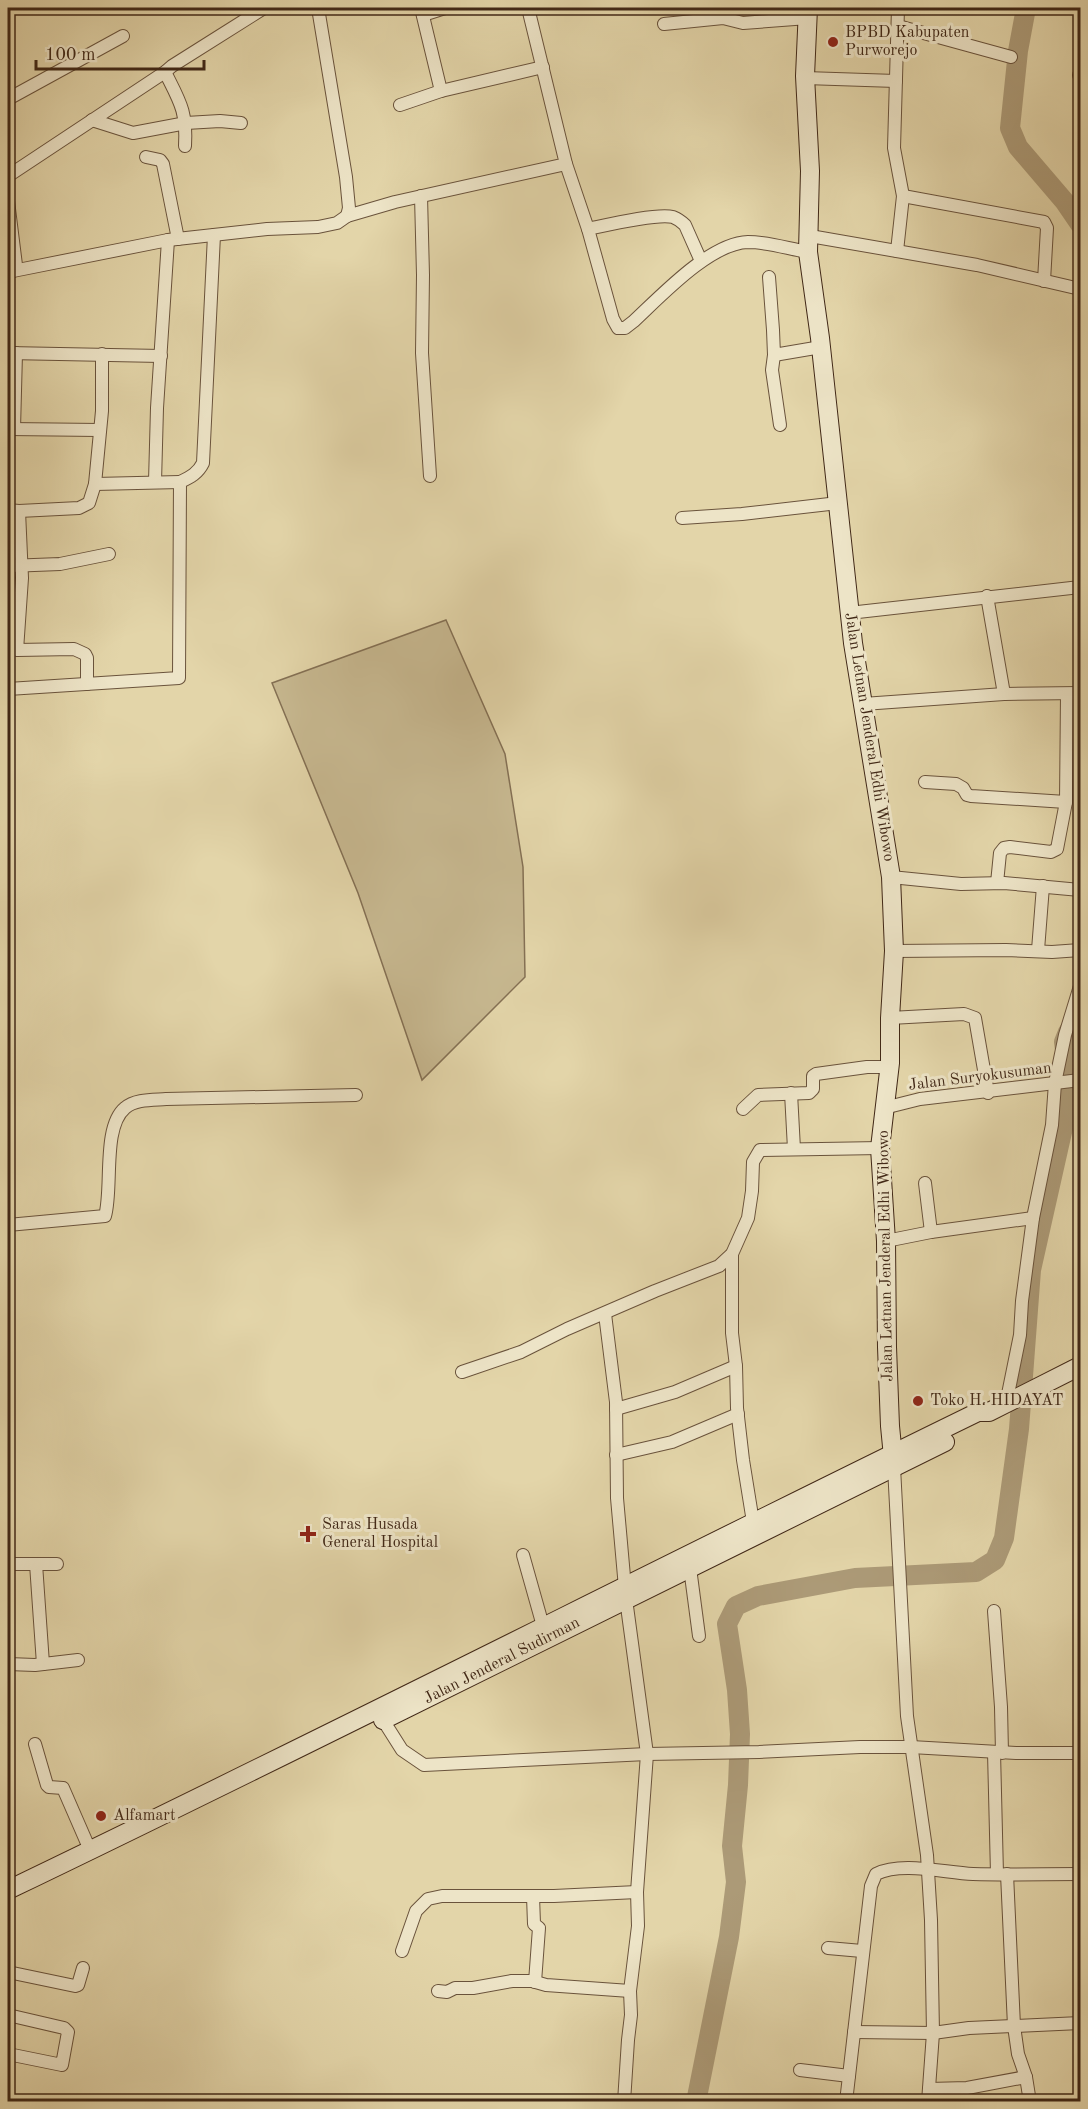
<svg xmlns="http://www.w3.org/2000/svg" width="1088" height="2109" viewBox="0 0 1088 2109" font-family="'Old Standard TT',serif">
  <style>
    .green { fill: #c7b890; stroke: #847054; stroke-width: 1.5 }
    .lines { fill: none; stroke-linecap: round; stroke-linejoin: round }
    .river { stroke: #ac9a77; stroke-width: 20 }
    .street-casing { stroke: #6a533c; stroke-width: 14 }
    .secondary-casing { stroke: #412817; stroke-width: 20 }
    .street { stroke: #ede4c7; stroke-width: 12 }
    .secondary { stroke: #ede4c7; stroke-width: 18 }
    .poi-dot { fill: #8f2418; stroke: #ede4c7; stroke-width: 2 }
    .labels { text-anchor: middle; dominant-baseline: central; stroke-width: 6; stroke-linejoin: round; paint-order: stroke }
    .poi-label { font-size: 16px; fill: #412817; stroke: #ede4c7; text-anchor: start }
    .street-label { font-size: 16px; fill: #412817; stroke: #ede4c7 }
  </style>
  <rect width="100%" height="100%" fill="#e3d5a9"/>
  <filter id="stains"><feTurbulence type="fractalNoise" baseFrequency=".00333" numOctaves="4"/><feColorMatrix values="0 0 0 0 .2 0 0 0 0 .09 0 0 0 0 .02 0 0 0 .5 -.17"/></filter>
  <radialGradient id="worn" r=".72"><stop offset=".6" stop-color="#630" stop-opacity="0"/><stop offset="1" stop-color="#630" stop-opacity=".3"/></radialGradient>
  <polygon class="green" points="446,620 505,754 523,867 525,977 422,1080 358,893 272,683"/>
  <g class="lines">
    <g class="river">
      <polyline points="1026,8 1018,51 1010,128 1018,147 1065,202 1080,224"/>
      <polyline points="696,2102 729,1937 736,1882 732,1846 738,1785 740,1734 737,1690 727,1624 736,1606 758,1596 855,1578 976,1572 995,1560 1004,1538 1019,1429 1031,1270 1071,1092 1064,1042 1068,1032"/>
    </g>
    <g class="street-casing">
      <g id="street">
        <polyline points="318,8 346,177 349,208 347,216"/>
        <polyline points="421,8 441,91"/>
        <polyline points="423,15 445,8"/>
        <polyline points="664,24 723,18 743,23 808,18"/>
        <polyline points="898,26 1011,57"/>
        <path d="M165,72C180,102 187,111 185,146"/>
        <polyline points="1079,75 1080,75"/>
        <polyline points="805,78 896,81"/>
        <polyline points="8,99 123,36"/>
        <polyline points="400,105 441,91 543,67"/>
        <polyline points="92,120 133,133 186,123 220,121 241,123"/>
        <polyline points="146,157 160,160 163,164 178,239"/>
        <path d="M566,164L588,229L613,319L618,328H625L634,321C661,296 710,243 748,242C768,242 789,249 808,252"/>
        <polyline points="8,176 165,72 172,66 264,8"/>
        <polyline points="421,196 423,275 422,353 430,476"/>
        <polyline points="903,196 1044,222 1047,228 1044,281"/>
        <polyline points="8,201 16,265 13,271 8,273"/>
        <path d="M588,229C607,225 657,213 673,217C678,219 681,221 685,225L701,261"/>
        <polyline points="810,236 977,265 1080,289"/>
        <polyline points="897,251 903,196 894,148 898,8"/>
        <polyline points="13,271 168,240 267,229 318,227 337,223 347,216 395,202 566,164 528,8"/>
        <polyline points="769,277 773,330 774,355 821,347"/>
        <polyline points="8,353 161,356"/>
        <polyline points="774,355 772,370 780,425"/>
        <polyline points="8,429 100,430"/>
        <polyline points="14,429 16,353"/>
        <polyline points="155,482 157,408 168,240"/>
        <polyline points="95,484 180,482"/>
        <polyline points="8,510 19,511 22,578 17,650 74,649 85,654 87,658 87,684"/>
        <polyline points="19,511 79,508 89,503 95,484 102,411 102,354"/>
        <polyline points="682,518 742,514 838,503"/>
        <polyline points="8,566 60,564 109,554"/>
        <polyline points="987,596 1004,694"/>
        <polyline points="849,613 1080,587"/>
        <path d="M8,689L179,678L180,482C191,477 198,473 203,463L214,235"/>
        <polyline points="863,704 1004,694 1080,693"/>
        <polyline points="925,782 956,784 963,788 967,795 971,796 1066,802"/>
        <polyline points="891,877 961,884 1004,883 1080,890"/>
        <polyline points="997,883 1000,853 1004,848 1010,847 1051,852 1057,849 1066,802 1067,695"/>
        <polyline points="1038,950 1043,886"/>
        <polyline points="894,951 1006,950 1052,952 1080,950"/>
        <polyline points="890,1018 964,1014 975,1018 988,1093"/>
        <polyline points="791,1093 794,1149"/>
        <polyline points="884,1108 920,1099 1080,1080"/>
        <polyline points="743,1109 758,1095 809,1093 813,1089 813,1076 816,1074 867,1067 889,1067"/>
        <polyline points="925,1183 931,1232"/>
        <path d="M8,1225L105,1216C113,1189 102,1127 125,1108C135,1099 153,1100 166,1099L356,1095"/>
        <polyline points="886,1241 931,1232 1033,1218"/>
        <polyline points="732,1254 732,1333 736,1366 737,1408 743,1460 753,1522"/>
        <polyline points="605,1314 616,1402 617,1498 626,1599 647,1754 637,1892 638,1926 630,1991 631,2015 628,2040 624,2102"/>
        <polyline points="462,1372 521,1352 567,1329 655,1291 719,1266 732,1254 748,1218 752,1191 753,1162 760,1150 880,1148"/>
        <polyline points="1006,1404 1020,1335 1022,1301 1033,1218 1052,1125 1055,1083 1065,1035 1080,986"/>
        <polyline points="616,1409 675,1392 736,1366"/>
        <polyline points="616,1455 672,1442 738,1414"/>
        <polyline points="894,1467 907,1716 927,1855 931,1920 933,2033 928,2102"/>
        <polyline points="523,1555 543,1626"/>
        <polyline points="8,1564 57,1564"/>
        <polyline points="36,1564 43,1664"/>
        <polyline points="690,1568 699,1636"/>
        <polyline points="994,1611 1001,1707 1002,1753"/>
        <polyline points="8,1664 35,1665 78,1660"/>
        <polyline points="383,1720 402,1750 424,1765 647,1754 759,1752 860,1747 911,1747 1016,1753 1080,1753"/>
        <polyline points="35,1744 47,1785 49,1787 63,1788 90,1850"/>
        <polyline points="994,1752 997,1874"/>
        <polyline points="1007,1874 1014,2026 1018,2054 1026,2077 1030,2102"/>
        <polyline points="533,1896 534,1924 539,1928 535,1982"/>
        <polyline points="828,1948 862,1951"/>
        <polyline points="402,1951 416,1911 428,1899 442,1896 554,1896 637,1892"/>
        <polyline points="8,1972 75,1986 78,1985 83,1968"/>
        <polyline points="438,1991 447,1992 455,1988 473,1988 512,1981 532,1981 546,1985 630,1991"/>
        <polyline points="8,2015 64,2028 68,2032 62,2065 8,2054"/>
        <polyline points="854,2032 933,2033 969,2028 1080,2023"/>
        <polyline points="800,2070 849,2076"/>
        <polyline points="929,2089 967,2088 1026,2077"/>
        <path d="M846,2102L871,1886L876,1874C902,1861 945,1873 973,1874C1009,1875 1045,1874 1080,1874"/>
      </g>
    </g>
    <g class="secondary-casing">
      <g id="secondary">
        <polyline points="808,8 805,76 810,171 808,252 820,338 853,643 891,877 894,951 890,1018 890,1063 880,1148 886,1241 887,1347 890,1426 894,1467"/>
        <polyline points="383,1720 945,1442"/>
        <path d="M8,1890C333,1734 654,1570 978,1412H989L1080,1366"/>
      </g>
    </g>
    <use href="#street" class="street"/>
    <use href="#secondary" class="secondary"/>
  </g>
  <g class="poi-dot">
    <circle cx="833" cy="42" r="6"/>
    <circle cx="918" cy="1401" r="6"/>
    <path d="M305 1525h6v6h6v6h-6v6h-6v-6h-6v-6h6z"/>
    <circle cx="101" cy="1816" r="6"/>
  </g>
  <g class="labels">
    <g class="poi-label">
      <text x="845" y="33">BPBD Kabupaten<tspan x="845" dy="18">Purworejo</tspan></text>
      <text x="930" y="1401">Toko H. HIDAYAT</text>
      <text x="322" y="1525">Saras Husada<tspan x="322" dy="18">General Hospital</tspan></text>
      <text x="113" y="1816">Alfamart</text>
    </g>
    <g class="street-label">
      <text transform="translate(869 737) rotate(81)">Jalan Letnan Jenderal Edhi Wibowo</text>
      <text transform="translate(980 1077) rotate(-7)">Jalan Suryokusuman</text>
      <text transform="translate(886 1256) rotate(-91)">Jalan Letnan Jenderal Edhi Wibowo</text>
      <text transform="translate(502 1661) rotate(-27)">Jalan Jenderal Sudirman</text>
    </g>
  </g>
  <rect width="1088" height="2109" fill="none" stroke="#e3d5a9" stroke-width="30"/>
  <rect x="9" y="9" width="1070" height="2091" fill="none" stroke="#412817" stroke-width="3"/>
  <rect x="15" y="15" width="1058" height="2079" fill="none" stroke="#412817" stroke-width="1.5"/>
  <path d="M36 60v9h168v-9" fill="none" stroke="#412817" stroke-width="3"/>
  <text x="45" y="60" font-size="18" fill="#412817" stroke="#ede4c7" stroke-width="4.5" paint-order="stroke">100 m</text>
  <rect width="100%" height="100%" filter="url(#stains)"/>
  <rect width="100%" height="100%" fill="url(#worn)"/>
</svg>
